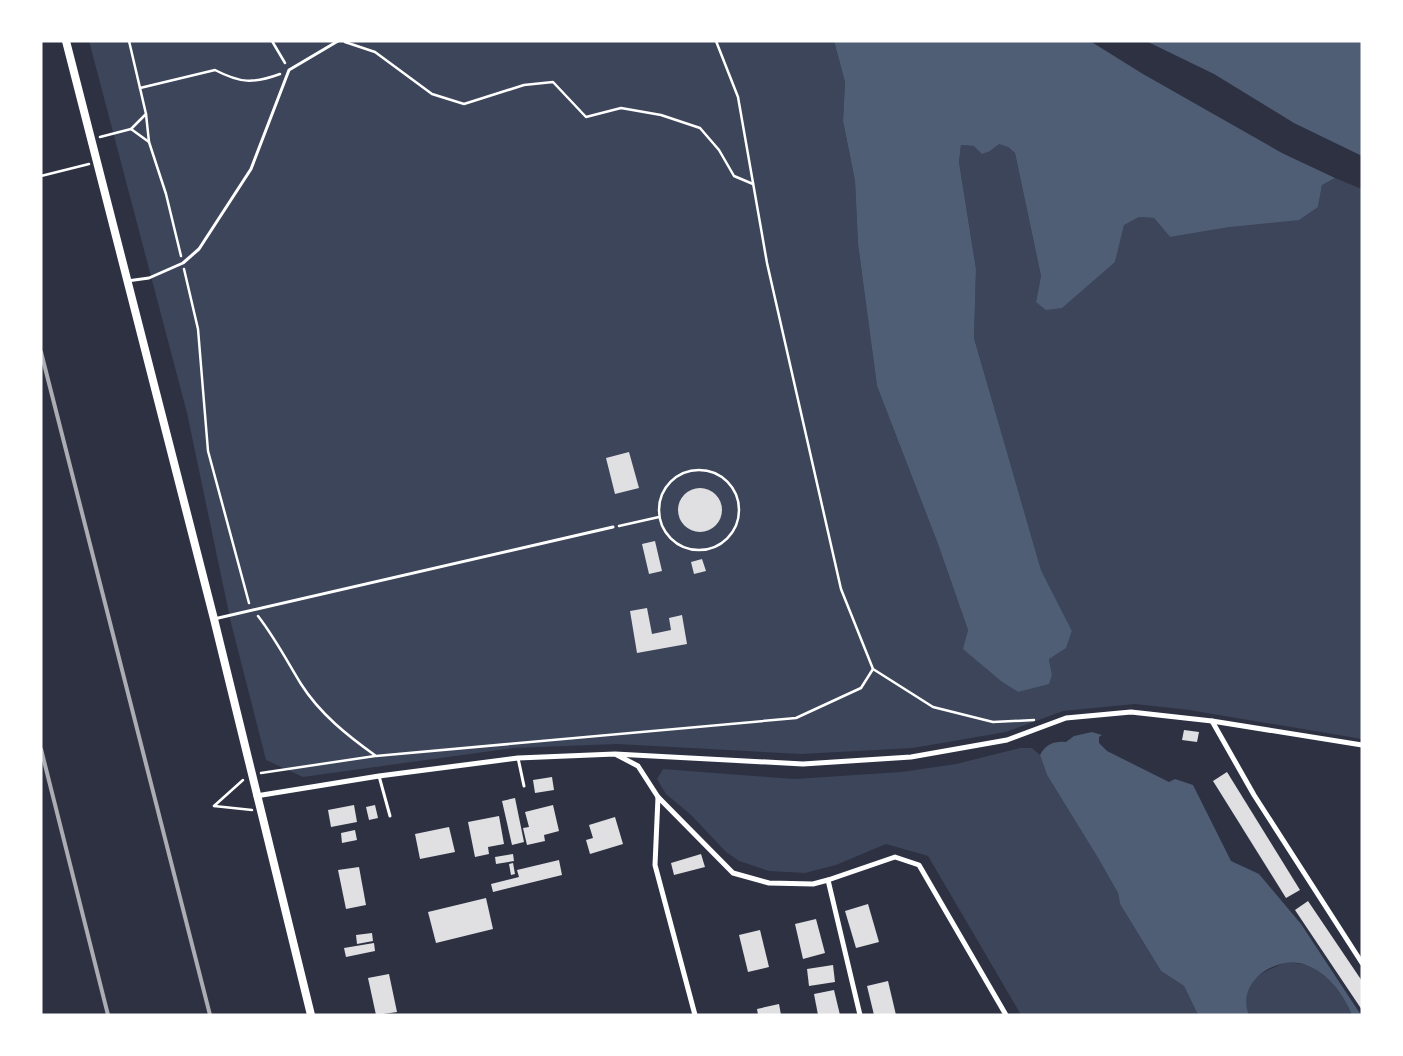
<svg xmlns="http://www.w3.org/2000/svg" width="1403" height="1056" viewBox="0 0 1403 1056" font-family="Literata,serif">
  <style>
    .green { fill: #3c4559 }
    .water { fill: #4f5d75 }
    .building { fill: #e0e0e3 }
    .lines { fill: none; stroke-linecap: round; stroke-linejoin: round }
    .path { stroke: #fff; stroke-width: 2.5 }
    .service { stroke: #fff; stroke-width: 3 }
    .minor { stroke: #fff; stroke-width: 5 }
    .tertiary { stroke: #fff; stroke-width: 8 }
    .rail { stroke: #abadb3; stroke-width: 4 }
  </style>
  <rect width="100%" height="100%" fill="#2d3142"/>
  <g class="green">
    <polygon points="89,41 834,41 845,82 843,121 855,181 858,244 877,386 938,544 968,630 964,649 1002,682 1018,692 1052,675 1049,658 1066,647 1072,631 1041,570 974,338 976,269 959,162 961,145 974,146 990,151 999,143 1008,147 1015,153 1041,276 1036,302 1115,262 1124,224 1139,217 1154,218 1170,237 1230,227 1318,207 1322,185 1335,178 1362,189 1362,739 1189,710 1135,704 1063,711 1006,732 913,748 801,754 617,744 513,748 303,777 266,760 231,623 187,413"/>
    <polygon points="1020,748 1032,748 1040,755 1047,775 1098,858 1118,893 1120,904 1161,971 1184,986 1198,1015 1021,1015 928,856 886,844 836,865 805,873 769,871 739,861 726,852 691,815 666,794 657,779 663,769 794,779 901,772 956,764"/>
    <path d="M1286,962C1292,963 1300,963 1306,965C1328,973 1344,995 1352,1015H1249C1235,982 1262,973 1286,962Z"/>
  </g>
  <g class="water">
    <polygon points="834,41 1090,41 1143,74 1282,153 1335,178 1322,185 1318,207 1299,220 1230,227 1170,237 1154,218 1139,217 1124,225 1115,262 1062,308 1046,310 1036,302 1041,276 1015,153 1008,147 999,144 990,151 982,154 974,146 961,145 959,162 976,269 974,338 1041,570 1072,631 1066,648 1049,659 1052,675 1049,684 1018,692 1002,682 963,649 968,630 938,544 877,386 858,244 855,181 843,121 845,82"/>
    <polygon points="1146,41 1362,41 1362,156 1294,123 1214,74"/>
    <path d="M1092,732L1102,735L1099,737V743L1107,751L1169,782L1175,779L1193,785L1231,861L1259,874L1301,924L1361,1015H1352C1344,995 1328,973 1306,965C1277,954 1235,982 1249,1015H1198L1184,986L1161,971L1120,904L1118,893L1098,858L1047,775L1040,755C1046,744 1054,741 1066,742L1074,736Z"/>
  </g>
  <g class="building">
    <polygon points="629,452 639,488 615,494 606,458"/>
    <circle cx="700" cy="510" r="22"/>
    <polygon points="655,541 662,571 649,574 642,544"/>
    <polygon points="702,559 706,571 694,574 691,562"/>
    <polygon points="647,608 652,634 671,630 669,618 682,615 687,644 637,653 630,611"/>
    <polygon points="1184,730 1199,732 1197,742 1182,740"/>
    <polygon points="1227,772 1300,890 1286,898 1213,781"/>
    <polygon points="552,777 554,790 535,793 533,780"/>
    <polygon points="515,798 524,842 512,845 502,801"/>
    <polygon points="354,805 357,822 331,827 328,810"/>
    <polygon points="375,805 378,818 369,820 366,807"/>
    <polygon points="553,805 559,831 544,835 545,841 527,845 523,828 529,827 525,812"/>
    <polygon points="499,816 504,844 488,847 489,854 475,857 468,822"/>
    <polygon points="615,817 623,844 590,854 586,840 593,838 589,825"/>
    <polygon points="449,827 455,852 420,859 415,834"/>
    <polygon points="355,830 357,840 342,843 341,833"/>
    <polygon points="513,854 514,861 496,864 495,857"/>
    <polygon points="701,854 705,867 674,875 671,863"/>
    <polygon points="559,860 562,875 493,892 491,884 519,877 517,870"/>
    <polygon points="513,863 515,874 511,875 509,864"/>
    <polygon points="359,867 366,905 346,909 338,870"/>
    <polygon points="486,898 493,929 436,943 428,912"/>
    <polygon points="1308,901 1362,981 1362,1010 1295,910"/>
    <polygon points="868,904 879,942 856,948 845,911"/>
    <polygon points="816,919 825,953 803,959 795,924"/>
    <polygon points="760,930 769,967 748,972 739,935"/>
    <polygon points="372,933 373,941 357,944 356,935"/>
    <polygon points="374,943 375,951 346,957 344,948"/>
    <polygon points="833,965 835,982 809,986 807,969"/>
    <polygon points="389,974 397,1012 376,1015 368,978"/>
    <polygon points="888,981 896,1015 874,1015 867,986"/>
    <polygon points="834,990 840,1015 818,1015 814,994"/>
    <polygon points="779,1004 781,1015 758,1015 757,1009"/>
  </g>
  <g class="lines">
    <g class="path">
      <polyline points="129,41 140,88"/>
      <polyline points="272,41 285,63"/>
      <polyline points="716,41 738,97 767,263 841,589 873,669 933,707 993,722 1034,720"/>
      <polyline points="345,42 375,52 432,94 464,104 524,85 553,82 586,117 621,108 661,115 700,128 719,150 734,176 753,184"/>
      <polyline points="146,114 149,142"/>
      <polyline points="131,129 149,142 166,194 181,256"/>
      <path d="M100,137L131,129L146,114L140,88L215,70C240,83 253,84 280,74"/>
      <polyline points="41,176 89,164"/>
      <polyline points="184,269 198,329 208,451 249,603"/>
      <circle cx="699" cy="510" r="40"/>
      <polyline points="619,526 659,517"/>
      <path d="M258,616C275,638 287,661 301,684C320,714 348,736 376,756L796,718L861,688L873,669"/>
      <polyline points="261,773 375,756"/>
      <polyline points="214,806 243,780"/>
      <polyline points="214,806 252,810"/>
    </g>
    <g class="service">
      <polyline points="127,281 149,278 183,263 199,249 251,169 289,70 338,41"/>
      <polyline points="214,619 613,527"/>
      <polyline points="518,758 524,786"/>
      <polyline points="379,776 390,816"/>
    </g>
    <g class="minor">
      <polyline points="1212,721 1254,795 1362,963"/>
      <polyline points="617,755 638,766 658,797 655,865 695,1015"/>
      <polyline points="256,796 379,776 518,758 615,754 803,764 911,757 1007,740 1066,718 1131,712 1212,721 1362,745"/>
      <polyline points="658,797 733,873 769,883 813,884 828,880 860,1015"/>
      <polyline points="828,880 895,857 919,865 1006,1015"/>
    </g>
    <polyline class="tertiary" points="66,41 214,619 311,1015"/>
    <g class="rail">
      <polyline points="41,352 210,1015"/>
      <polyline points="41,749 108,1015"/>
    </g>
  </g>
  <rect width="1403" height="1056" fill="none" stroke="#ffffff" stroke-width="85"/>
</svg>
